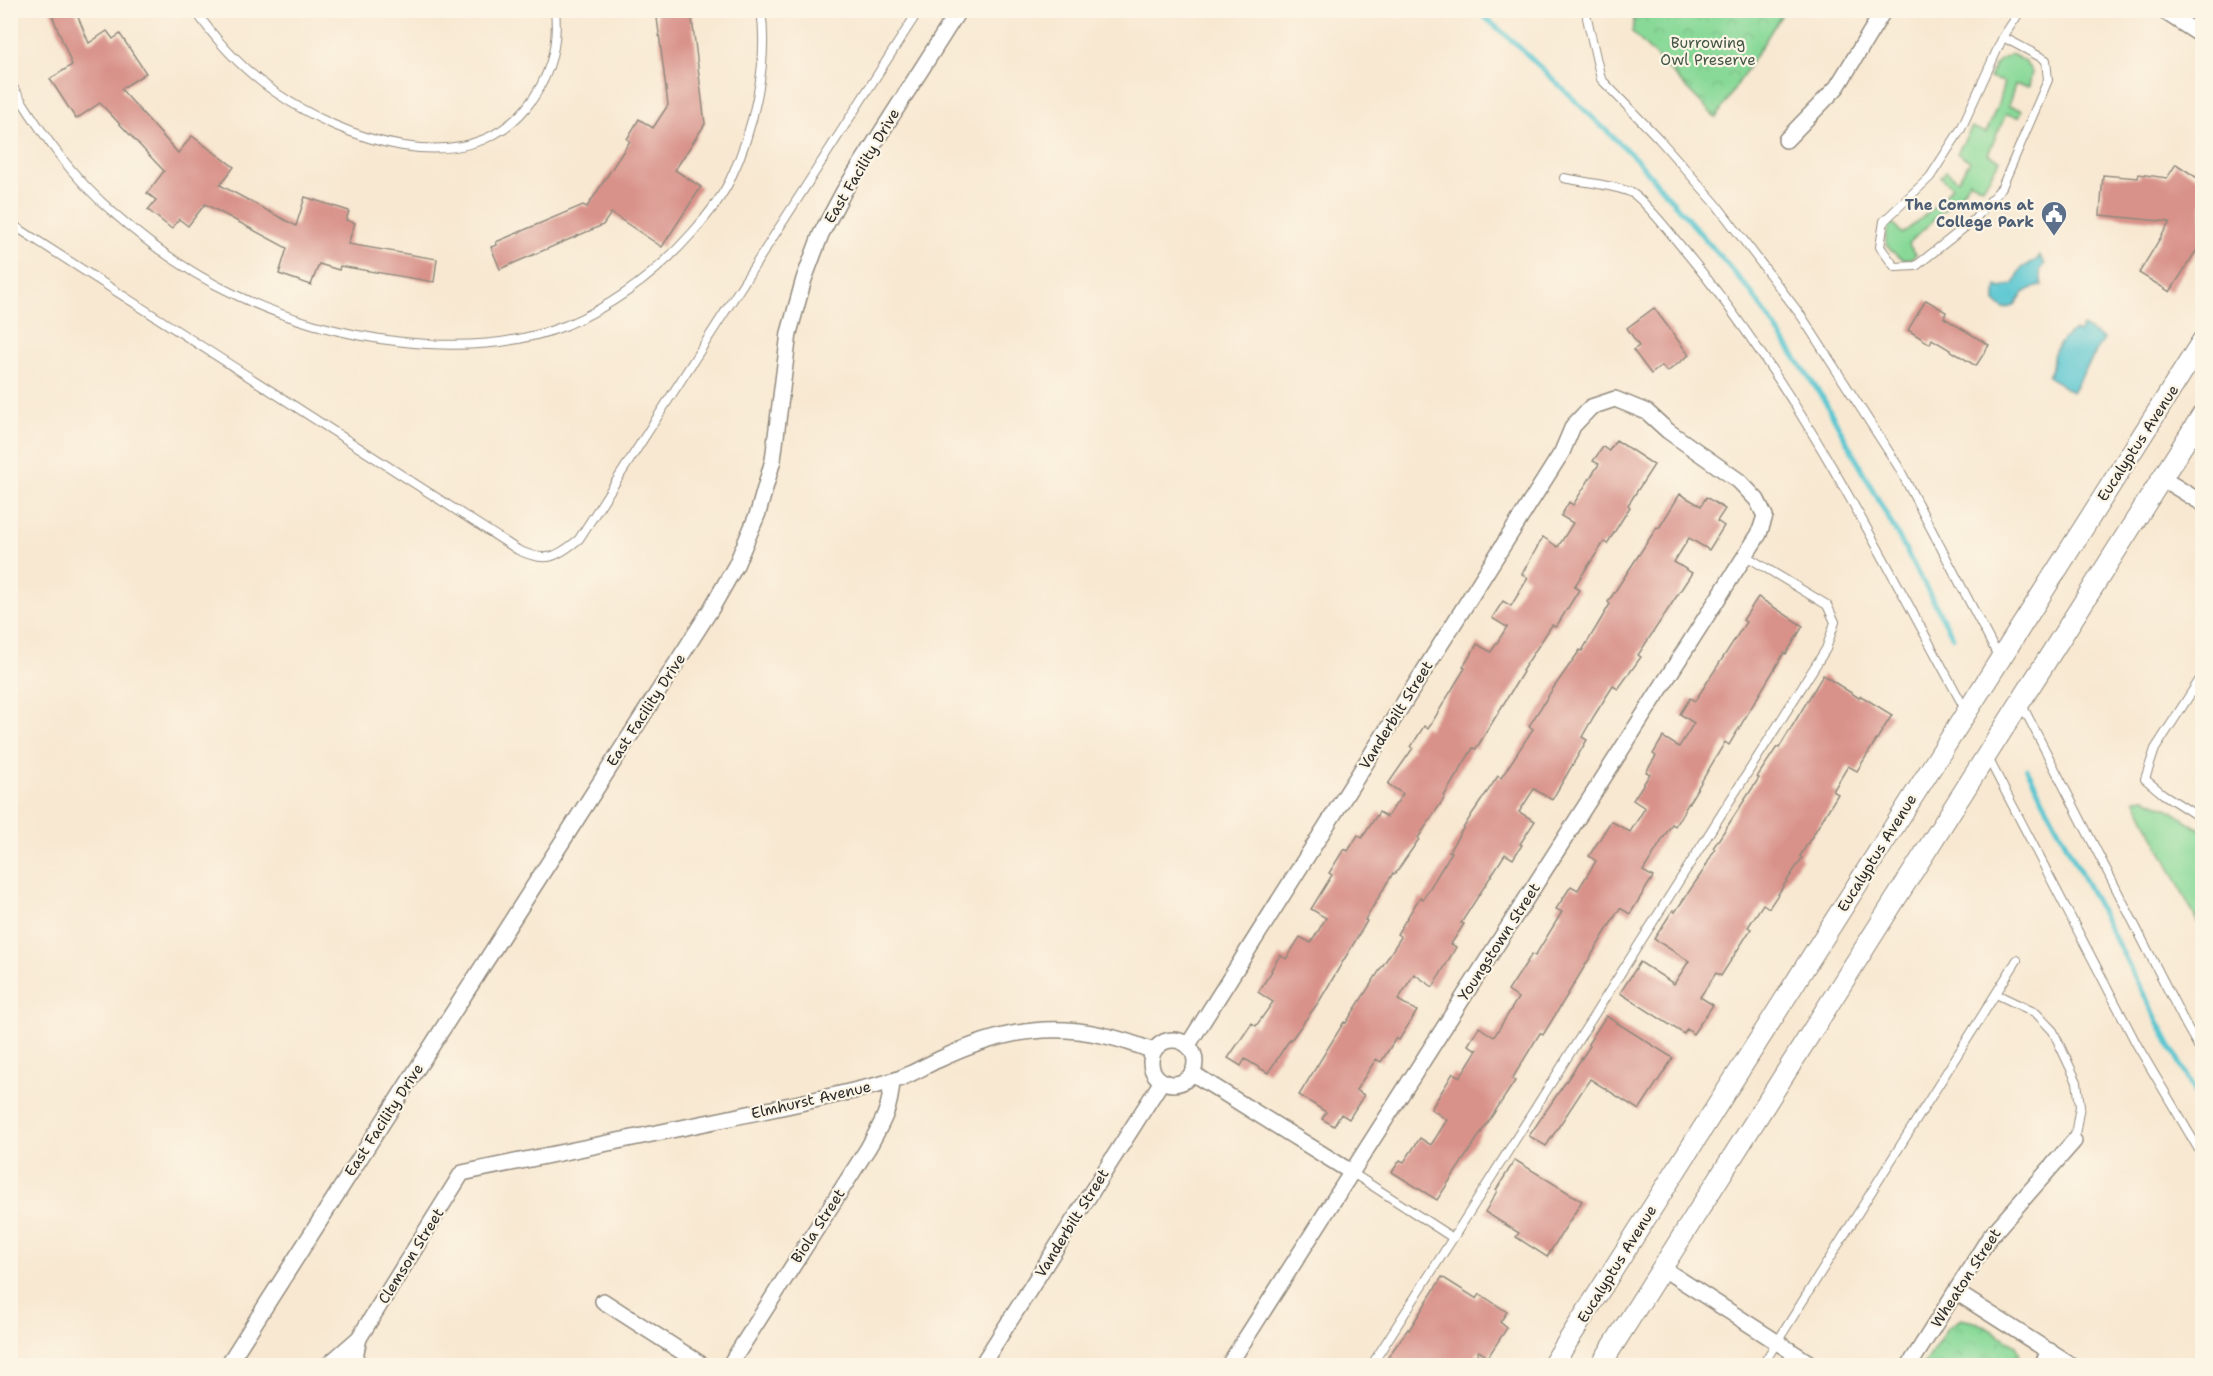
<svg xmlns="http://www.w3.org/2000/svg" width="2213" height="1376" viewBox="0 0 2213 1376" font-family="'Shantell Sans',sans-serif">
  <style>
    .grass { fill: #88d998; stroke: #5a8262; stroke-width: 1.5 }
    .park { fill: url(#park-crowns); stroke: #5a8262; stroke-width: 1.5 }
    .water { fill: #59c6d1; stroke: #42787e; stroke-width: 1.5 }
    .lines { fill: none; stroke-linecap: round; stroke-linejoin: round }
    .stream { stroke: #59c6d1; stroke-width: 5 }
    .building { fill: #d8928a }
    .service-casing { stroke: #928a7e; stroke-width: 10 }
    .minor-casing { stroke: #928a7e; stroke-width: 18 }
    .tertiary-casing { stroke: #928a7e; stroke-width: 22 }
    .service { stroke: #fff; stroke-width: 8 }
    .minor { stroke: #fff; stroke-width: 15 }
    .tertiary { stroke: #fff; stroke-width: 20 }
    .labels { text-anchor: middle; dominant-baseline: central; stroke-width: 4.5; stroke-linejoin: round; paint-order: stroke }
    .park-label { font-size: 15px; fill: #425646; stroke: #fcf5e5 }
    .street-label { font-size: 15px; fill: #2b2b2b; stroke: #fcf5e5 }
    .service-label { font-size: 15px; font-weight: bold; fill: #4e5e75; stroke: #fcf5e5; text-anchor: end }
  </style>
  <defs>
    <pattern id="park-crowns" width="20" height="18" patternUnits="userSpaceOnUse" patternTransform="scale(1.5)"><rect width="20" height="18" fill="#88d998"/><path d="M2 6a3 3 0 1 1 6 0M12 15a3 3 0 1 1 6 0" fill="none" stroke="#76ba83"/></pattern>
  </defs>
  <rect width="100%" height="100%" fill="#fcf5e5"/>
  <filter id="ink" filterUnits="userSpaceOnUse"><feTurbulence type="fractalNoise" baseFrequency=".0167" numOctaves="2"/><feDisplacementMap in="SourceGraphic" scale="12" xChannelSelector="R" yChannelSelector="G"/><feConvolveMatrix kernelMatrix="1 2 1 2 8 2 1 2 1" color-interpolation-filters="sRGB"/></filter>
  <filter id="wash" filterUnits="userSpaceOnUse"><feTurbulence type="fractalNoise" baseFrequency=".008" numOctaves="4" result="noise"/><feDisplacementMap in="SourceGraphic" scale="24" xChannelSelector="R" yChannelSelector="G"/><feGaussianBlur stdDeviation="1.35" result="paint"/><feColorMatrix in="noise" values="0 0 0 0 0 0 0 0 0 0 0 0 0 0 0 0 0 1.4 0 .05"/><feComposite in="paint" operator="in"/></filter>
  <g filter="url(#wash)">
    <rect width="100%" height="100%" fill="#f8e8d1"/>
    <g class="grass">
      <path d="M2012,54L2025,62L2032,72L2029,86L2015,85L2008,106L2022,110L2019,117L2006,114L1988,154L2000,160L1983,188L1969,181L1962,193L1908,244L1916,254L1912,258L1903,259C1886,249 1881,243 1890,224H1894L1902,234L1930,211L1952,187L1941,177L1946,171L1958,180L1970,161L1957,153L1972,127L1986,133L1998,104L2004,82L1989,78C1994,65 1998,59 2012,54Z"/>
      <polygon points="2145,798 2167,808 2202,831 2202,931 2135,799"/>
    </g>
    <g class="park">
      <polygon points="1633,11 1633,10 1784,11 1716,118 1632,32 1634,20"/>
      <polygon points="1961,1319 1979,1323 2016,1345 2021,1359 2019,1365 1924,1365 1947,1328"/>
    </g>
    <g class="water">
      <path d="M2039,255L2045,264L2040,271L2042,286C2036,287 2028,289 2023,294C2015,302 2018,307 2004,309L1995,302V294L1997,286L2002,288L2014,284L2022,268L2038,259Z"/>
      <path d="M2083,326L2104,339L2072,392L2048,376C2055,366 2051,362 2054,353C2057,346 2067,333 2074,331L2079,333Z"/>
    </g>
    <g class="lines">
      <g class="stream">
        <polyline points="1476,10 1515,43 1636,159 1751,292 1823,398 1953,637"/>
        <polyline points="2027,769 2202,1106"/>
      </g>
    </g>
    <g id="blocks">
      <g class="building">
        <polygon points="50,10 75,10 89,43 107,31 113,39 120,34 146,73 121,89 178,153 192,136 234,167 220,185 296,226 305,197 349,211 346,220 355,223 348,244 437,259 434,282 340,266 339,270 319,264 311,285 279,274 287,248 205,204 188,226 179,219 172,229 148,210 156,200 147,193 164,171 100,103 76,119 50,79 72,65"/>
        <polygon points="656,10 691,10 705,124 675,170 701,187 662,247 611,213 603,225 500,269 491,247 497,245 496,242 583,205 587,207 630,141 627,139 639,119 653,128 668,105"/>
        <polygon points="2176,164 2202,181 2202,255 2196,251 2170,292 2139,273 2170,222 2100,215 2103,175 2138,178 2139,174 2167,178"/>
        <polygon points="1926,300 1946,312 1944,318 1989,345 1976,366 1932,339 1930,344 1908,330"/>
        <polygon points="1654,308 1689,355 1667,372 1662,366 1651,374 1633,350 1639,346 1627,328"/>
        <polygon points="1616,440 1654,465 1628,505 1630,507 1607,544 1604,542 1574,587 1579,590 1556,627 1552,625 1522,671 1523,672 1476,749 1473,748 1444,796 1445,797 1418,838 1419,839 1395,874 1393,873 1365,920 1367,921 1320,1000 1291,1040 1290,1039 1268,1073 1245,1059 1241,1066 1228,1058 1252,1023 1256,1026 1273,1002 1258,992 1272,971 1271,970 1280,955 1286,959 1300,937 1311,943 1326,918 1311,909 1332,875 1329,873 1344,849 1348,851 1358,835 1362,838 1379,812 1387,817 1403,794 1388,784 1413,748 1411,747 1424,726 1428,729 1465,668 1463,667 1477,644 1491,652 1507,627 1492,618 1503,601 1511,606 1528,578 1522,574 1543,537 1558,547 1573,523 1561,516 1569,502 1573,505 1599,464 1593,461 1603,447 1609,451"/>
        <polygon points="1680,494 1701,506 1706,497 1725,509 1717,521 1724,526 1709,550 1689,538 1674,562 1692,573 1638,655 1641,657 1618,689 1613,686 1594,716 1582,737 1587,740 1552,800 1534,789 1519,812 1535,821 1520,844 1522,845 1513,859 1505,854 1461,923 1464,924 1451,944 1456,947 1433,987 1414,974 1398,1000 1417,1011 1399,1040 1396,1038 1381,1062 1376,1059 1356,1090 1364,1095 1349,1119 1341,1114 1334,1126 1322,1119 1326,1112 1299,1095 1344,1022 1346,1023 1401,937 1397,934 1420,897 1423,899 1452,852 1449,851 1472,814 1498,776 1501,778 1533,729 1529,726 1552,690 1580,650 1582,651 1610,604 1608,602 1657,527 1659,528"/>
        <polygon points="1758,597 1803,626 1786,654 1784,653 1729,745 1725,742 1675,826 1672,824 1643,871 1653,877 1630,914 1620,908 1543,1035 1540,1033 1512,1079 1515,1081 1437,1200 1392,1172 1400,1160 1404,1162 1420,1138 1431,1145 1447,1120 1431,1109 1453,1073 1460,1077 1477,1050 1468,1045 1479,1027 1494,1037 1518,998 1508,991 1532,954 1535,956 1562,912 1556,909 1571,886 1578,890 1596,861 1589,856 1611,821 1630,832 1645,808 1633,800 1650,774 1646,772 1656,756 1653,754 1663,737 1679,747 1694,723 1680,714 1690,698 1695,701 1746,622 1743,620"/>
        <polygon points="1823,675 1859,698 1861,696 1892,715 1857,771 1848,766 1833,791 1838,794 1800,856 1802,858 1769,908 1763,904 1748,927 1751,929 1721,976 1716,973 1700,997 1713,1005 1693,1034 1687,1029 1684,1034 1620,993 1640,962 1674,984 1689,961 1654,939 1673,910 1675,912 1703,871 1715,849 1713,848 1759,778 1757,777 1777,747 1779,748"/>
        <polygon points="1606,1016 1673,1058 1639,1110 1590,1079 1546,1146 1529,1136 1590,1046 1588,1044"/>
        <polygon points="1515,1160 1582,1201 1547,1257 1516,1237 1519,1233 1485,1212 1497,1191 1496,1190"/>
        <polygon points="1442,1277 1477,1299 1480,1294 1507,1312 1500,1322 1507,1328 1488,1357 1479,1351 1469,1365 1387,1365 1391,1359 1388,1357 1408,1329 1409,1330"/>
      </g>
    </g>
  </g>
  <g filter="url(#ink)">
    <use href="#blocks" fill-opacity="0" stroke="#928a7e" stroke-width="1.5"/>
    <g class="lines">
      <g class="service-casing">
        <g id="service">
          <path d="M195,10C217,42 243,70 275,92C341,138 463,184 526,108C549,79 559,48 555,10"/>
          <polyline points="1587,18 1601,79 1659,139 1716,204 1802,317 1898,466 1998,656"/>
          <polyline points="2003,37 2046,60 2048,80 2002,187 1974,220 1916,266 1895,267 1880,247 1884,221 1930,177 1961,129 2003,37 2021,10"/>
          <path d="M10,82C40,131 71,177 115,214C152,247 193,275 238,296C329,340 470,364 567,325C616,304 658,272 693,232C707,216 721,199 730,180C753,132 769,64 761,10"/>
          <path d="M1564,178C1583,182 1613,185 1630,192C1641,196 1671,234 1680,245C1798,386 1878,550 1966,711"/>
          <path d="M10,223L518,550C546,563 556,558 579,539L919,10"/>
          <polyline points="2202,676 2155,749 2145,779 2163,794 2202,819"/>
          <polyline points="2021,703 2186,1025 2202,1053"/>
          <polyline points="1987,756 2137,1045 2202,1155"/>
          <polyline points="1996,994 2036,1013 2053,1031 2077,1082 2080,1106 2074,1141"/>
          <polyline points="1351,1172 1453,1238 1826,649 1835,622 1827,605 1746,556"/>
          <polyline points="1371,1366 1453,1238"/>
          <polyline points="1762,1366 2017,960"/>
        </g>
      </g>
      <g class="minor-casing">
        <g id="minor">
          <polyline points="2162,10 2202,36"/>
          <polyline points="1786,140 1837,87 1884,10"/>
          <polyline points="2163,479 2202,503"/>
          <circle cx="1173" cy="1062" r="22"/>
          <polyline points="1188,1045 1562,452 1573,426 1591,407 1615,399 1647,412 1668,431 1739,481 1757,500 1765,516 1759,534 1228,1366"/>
          <polyline points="1192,1073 1351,1172"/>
          <polyline points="1662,1268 1814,1366"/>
          <polyline points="1956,1292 2072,1366"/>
          <polyline points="603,1301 704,1366"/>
          <path d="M359,1338L462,1173C548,1156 634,1138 720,1120C776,1108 833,1097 889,1082C906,1078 922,1067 938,1060C968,1046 1000,1034 1033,1031C1074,1026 1116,1036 1153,1051"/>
          <polyline points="227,1366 711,609 736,565 758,513 773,460 789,333 804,279 821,234 844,191 959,10"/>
          <polyline points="327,1366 359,1338 353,1366"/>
          <path d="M729,1366L868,1148C882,1123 890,1111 892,1081"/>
          <polyline points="981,1366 1162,1081"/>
          <polyline points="1909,1366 1989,1238 2074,1141"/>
          <polyline points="2041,1366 2050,1351"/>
        </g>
      </g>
      <g class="tertiary-casing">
        <g id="tertiary">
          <polyline points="1552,1366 2202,341"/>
          <polyline points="1600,1366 2202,415"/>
        </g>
      </g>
      <use href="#service" class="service"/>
      <use href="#minor" class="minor"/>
      <use href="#tertiary" class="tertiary"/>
    </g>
  </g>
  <defs>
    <g id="civic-pin" transform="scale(1.35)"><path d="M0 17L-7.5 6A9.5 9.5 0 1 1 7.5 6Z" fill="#5c6f8a" stroke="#fcf5e5"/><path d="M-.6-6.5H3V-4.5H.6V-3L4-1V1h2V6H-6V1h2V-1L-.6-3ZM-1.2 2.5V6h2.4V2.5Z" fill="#fff"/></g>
  </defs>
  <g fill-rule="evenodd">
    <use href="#civic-pin" x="2054" y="214"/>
  </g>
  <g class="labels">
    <g class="park-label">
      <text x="1708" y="43">Burrowing<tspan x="1708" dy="17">Owl Preserve</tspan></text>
    </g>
    <g class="street-label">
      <text transform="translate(862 166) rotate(-59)">East Facility Drive</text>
      <text transform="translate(2138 443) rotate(-57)">Eucalyptus Avenue</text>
      <text transform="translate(646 710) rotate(-57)">East Facility Drive</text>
      <text transform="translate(1396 715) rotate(-58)">Vanderbilt Street</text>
      <text transform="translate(1877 853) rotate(-58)">Eucalyptus Avenue</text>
      <text transform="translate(1499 942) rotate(-57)">Youngstown Street</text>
      <text transform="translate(811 1100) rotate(-13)">Elmhurst Avenue</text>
      <text transform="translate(384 1120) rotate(-57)">East Facility Drive</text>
      <text transform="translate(1072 1223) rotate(-58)">Vanderbilt Street</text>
      <text transform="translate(818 1226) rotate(-57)">Biola Street</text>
      <text transform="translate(411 1256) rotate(-58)">Clemson Street</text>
      <text transform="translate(1617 1264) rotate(-58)">Eucalyptus Avenue</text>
      <text transform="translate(1966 1278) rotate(-57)">Wheaton Street</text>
    </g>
    <g class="service-label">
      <text x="2034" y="205">The Commons at<tspan x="2034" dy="17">College Park</tspan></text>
    </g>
  </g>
  <rect width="2213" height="1376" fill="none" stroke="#fcf5e5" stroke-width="36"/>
</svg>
